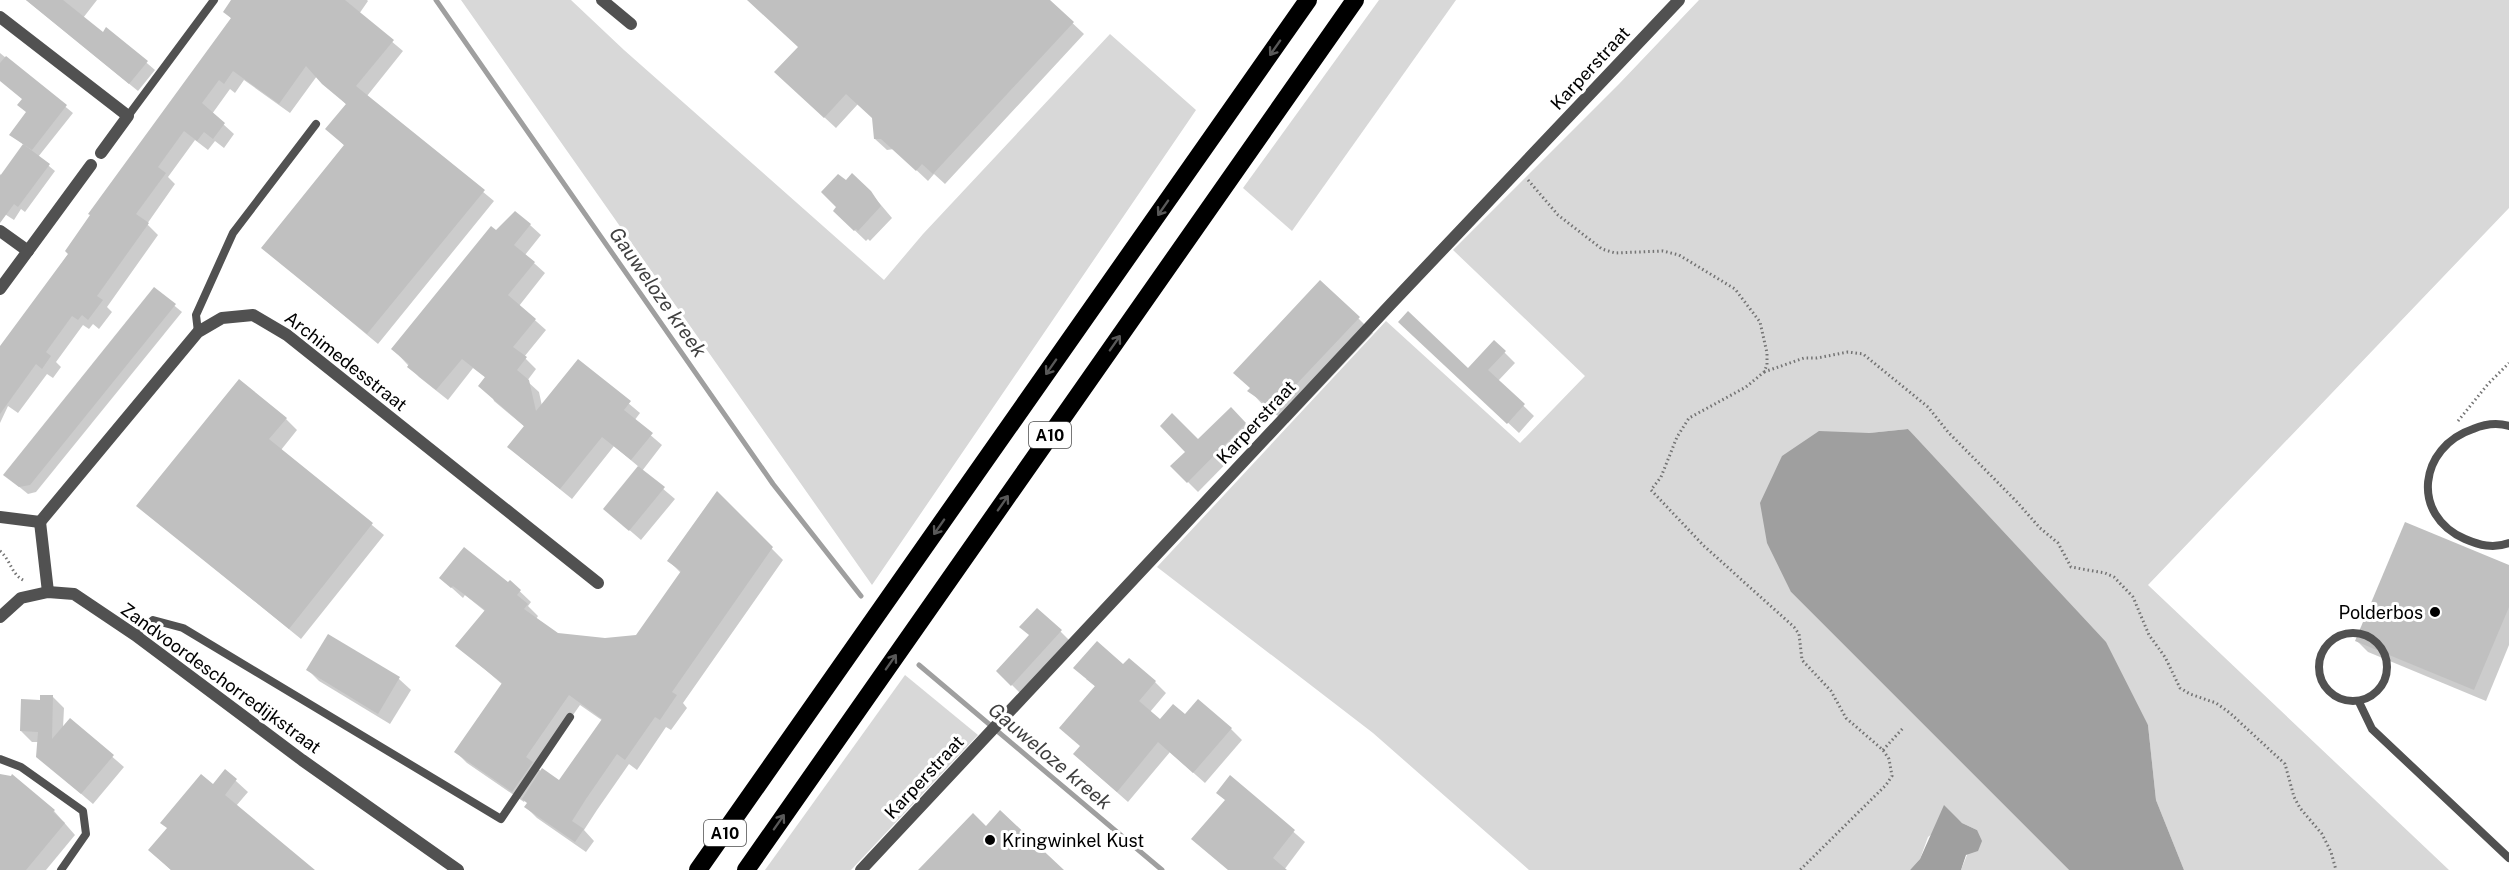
<svg xmlns="http://www.w3.org/2000/svg" width="2509" height="870" viewBox="0 0 2509 870" font-family="'Public Sans',sans-serif">
  <style>
    .green { fill: #d8d8d8 }
    .water { fill: #9f9f9f }
    .shadow { fill: #0003; fill-rule: evenodd }
    .lines { fill: none; stroke-linecap: round; stroke-linejoin: round }
    .stream { stroke: #9f9f9f; stroke-width: 5 }
    .building { fill: #c0c0c0 }
    .path { stroke: #737373; stroke-width: 3; stroke-dasharray: 1.5 3; stroke-linecap: butt }
    .service { stroke: #515151; stroke-width: 8 }
    .minor { stroke: #515151; stroke-width: 12 }
    .motorway { stroke: #000; stroke-width: 18 }
    .oneway { stroke: #595959 }
    .poi-dot { fill: #000; stroke: #fff; stroke-width: 2 }
    .labels { text-anchor: middle; dominant-baseline: central; stroke-width: 6; stroke-linejoin: round; paint-order: stroke }
    .shield { fill: #fff; stroke: #4c4c4c; stroke-width: 1.5 }
    .shield-label { font-size: 16px; font-weight: bold; fill: #000 }
    .street-label { font-size: 18px; fill: #000; stroke: #fff }
    .poi-label { font-size: 18px; fill: #000; stroke: #fff; text-anchor: end }
    .water-label { font-size: 20px; font-style: italic; fill: #404040; stroke: #fff }
  </style>
  <rect width="100%" height="100%" fill="#fff"/>
  <g class="green">
    <polygon points="461,0 571,0 624,50 884,280 923,234 1110,34 1196,110 872,585"/>
    <polygon points="1379,0 1456,0 1292,231 1243,188"/>
    <polygon points="1699,0 2509,0 2509,208 2148,585 2449,870 2184,870 2156,800 2148,725 1908,429 1869,433 1791,592 2069,870 1961,870 1977,830 1962,823 1955,817 1928,837 1920,859 1910,870 1529,870 1373,733 1157,567 1386,321 1520,443 1585,376 1453,250 1619,84"/>
    <polygon points="905,675 978,735 851,870 765,870"/>
  </g>
  <g class="water">
    <polygon points="1908,429 2106,642 2148,725 2156,800 2184,870 2069,870 1791,592 1767,543 1760,503 1782,456 1819,431 1869,433"/>
    <polygon points="1944,805 1962,823 1977,830 1982,841 1978,851 1966,855 1961,870 1910,870 1920,859"/>
  </g>
  <g class="shadow">
    <polygon points="26,0 97,0 83,18 103,34 107,29 155,70 138,91"/>
    <polygon points="233,0 367,0 368,1 359,14 403,51 367,96 494,201 378,344 263,248 345,146 327,129 347,105 317,76 290,113 244,80 235,93 230,89 212,114 234,134 224,148 215,141 208,150 195,140 168,177 175,184 147,224 158,235 107,307 112,312 99,329 93,324 89,329 83,325 56,362 61,367 53,378 47,374 18,413 8,406 0,423 0,352 232,19 225,12"/>
    <polygon points="753,0 1048,0 1084,34 945,184 934,174 928,181 894,149 887,150 875,139 874,118 858,104 836,128 787,83 799,47"/>
    <polygon points="0,53 73,113 38,157 55,171 25,212 21,209 14,220 0,211 0,174 2,176 24,145 11,134 27,112 24,100 0,80"/>
    <polygon points="870,192 892,218 870,241 868,239 866,241 846,222"/>
    <polygon points="530,225 541,235 525,255 545,273 519,306 546,330 524,357 536,369 527,381 539,392 542,406 578,361 640,413 634,421 662,445 642,471 675,499 641,540 605,509 639,467 614,446 572,499 520,457 525,427 494,401 486,378 473,368 448,400 419,377 393,349 497,232"/>
    <polygon points="154,289 182,312 36,492 28,494 12,481"/>
    <polygon points="1358,318 1373,333 1288,423 1264,406 1250,391"/>
    <polygon points="1411,332 1468,370 1494,342 1515,363 1498,381 1534,416 1519,433"/>
    <polygon points="1231,409 1255,434 1198,492 1172,466"/>
    <polygon points="286,419 297,430 281,450 384,535 301,639 138,506"/>
    <path d="M717,493L783,560L683,703L687,708L671,730L666,727L637,770L629,764L597,810L584,830L594,841L586,852L537,818L526,807L528,803L525,800L524,802L467,763L456,752L503,685L458,646L486,612L465,595L463,598L441,578L508,584L510,582L531,602L528,606L538,616L536,619L557,634L605,640L637,637L681,573L669,561ZM580,705L603,721L560,782L536,768Z"/>
    <polygon points="2509,567 2509,645 2486,701 2368,652 2357,641"/>
    <polygon points="1058,629 1069,640 1023,696 1009,682"/>
    <polygon points="329,636 399,679 411,690 390,724 319,681 308,670"/>
    <polygon points="1124,666 1155,682 1166,693 1150,712 1161,721 1185,716 1231,729 1242,740 1205,783 1170,752 1128,802 1086,765 1082,747 1096,687 1086,679"/>
    <polygon points="53,697 64,708 63,728 70,720 124,767 93,804 38,757 39,742 32,742 21,731 41,702"/>
    <polygon points="225,771 248,792 236,806 312,870 171,870 150,850 168,828 213,786"/>
    <polygon points="0,777 54,811 75,835 46,870 0,870"/>
    <polygon points="1231,777 1305,842 1284,870 1228,870 1226,800"/>
  </g>
  <g class="lines">
    <g class="stream">
      <polyline points="436,0 773,484 861,596"/>
      <polyline points="919,665 1162,870"/>
    </g>
  </g>
  <g class="building">
    <polygon points="26,0 63,0 103,32 106,27 148,61 129,84"/>
    <polygon points="231,0 345,0 394,40 356,86 485,190 367,334 261,248 344,145 325,129 346,104 322,84 306,66 279,104 233,71 224,84 219,80 202,103 225,123 213,139 204,132 197,141 184,131 158,167 166,173 136,214 149,223 97,296 103,300 88,320 82,315 78,320 72,316 46,352 51,356 42,369 36,364 0,414 0,346 68,254 65,251 90,215 88,214 231,18 223,12"/>
    <polygon points="747,0 1050,0 1074,22 933,174 922,164 916,171 881,139 874,139 872,118 846,94 824,118 774,72 798,47"/>
    <polygon points="6,56 67,105 32,150 9,135 26,112 17,105 22,99 0,81 0,63"/>
    <polygon points="23,144 50,164 18,207 14,204 0,223 0,176"/>
    <polygon points="852,173 871,191 881,206 858,231 856,229 854,231 833,211 836,207 821,192 838,174 846,180"/>
    <polygon points="515,211 531,224 514,245 535,262 508,295 536,319 513,347 527,357 517,370 529,380 536,411 578,359 631,401 624,410 653,433 631,460 602,437 560,489 507,447 524,426 478,386 485,377 462,359 436,390 407,367 409,364 391,349 491,226 496,230"/>
    <polygon points="1320,280 1360,317 1273,409 1247,391 1250,388 1233,373"/>
    <polygon points="154,287 176,304 30,485 19,487 3,475"/>
    <polygon points="1408,311 1468,368 1494,340 1506,351 1488,370 1525,404 1507,424 1398,322"/>
    <polygon points="239,379 287,418 269,439 373,523 289,629 136,506"/>
    <polygon points="1231,407 1246,423 1187,483 1170,466 1185,452 1160,426 1172,413 1198,439"/>
    <polygon points="638,466 665,487 629,531 603,509"/>
    <polygon points="717,491 773,547 672,692 677,695 660,720 655,717 625,760 617,754 586,799 572,821 584,829 575,842 524,807 527,803 522,799 542,768 559,780 602,719 569,695 526,757 533,762 512,792 454,752 502,683 455,646 485,610 453,586 451,588 439,578 464,547 508,582 510,580 521,590 517,595 528,604 524,609 558,633 605,638 636,635 681,571 667,561"/>
    <polygon points="2405,522 2509,565 2509,607 2474,690 2355,641"/>
    <polygon points="1037,608 1062,630 1011,686 996,671 1029,635 1019,627"/>
    <polygon points="328,634 400,677 378,714 306,670"/>
    <polygon points="1097,641 1123,664 1129,658 1156,681 1139,701 1160,719 1173,704 1185,714 1198,699 1232,728 1193,773 1158,742 1117,792 1073,754 1080,746 1059,728 1095,686 1073,668"/>
    <polygon points="40,695 53,695 52,739 70,718 114,755 81,794 36,757 38,732 20,731 21,699 40,700"/>
    <polygon points="225,769 237,779 225,795 315,870 171,870 148,850 167,828 160,823 201,774 213,784"/>
    <polygon points="0,774 11,776 12,774 55,810 53,812 65,823 26,870 0,870"/>
    <polygon points="1230,775 1295,830 1273,858 1287,870 1228,870 1191,839 1225,800 1216,793"/>
    <polygon points="1000,810 1064,870 918,870 973,813 986,826"/>
  </g>
  <g class="lines">
    <g class="path">
      <polyline points="1528,180 1558,215 1602,249 1615,253 1663,251 1679,255 1735,289 1760,322 1767,353 1767,365 1764,372 1746,387 1689,418 1677,437 1661,477 1651,490 1704,546 1794,627 1799,634 1802,660 1831,691 1846,718 1883,750 1889,759 1892,776 1886,785 1800,870"/>
      <polyline points="1764,372 1804,358 1817,358 1848,352 1863,354 1928,407 1948,432 2017,502 2040,528 2058,543 2071,567 2105,573 2114,577 2133,597 2149,635 2165,657 2180,688 2190,694 2216,703 2230,713 2285,764 2294,797 2300,808 2322,834 2331,852 2336,870"/>
      <polyline points="2458,421 2488,384 2509,363"/>
      <path d="M0,551C11,560 11,575 25,581"/>
      <polyline points="1883,750 1904,727"/>
    </g>
    <g class="service">
      <polyline points="128,116 214,0"/>
      <polyline points="198,332 196,315 233,233 316,124"/>
      <path d="M2509,426C2496,422 2485,424 2473,429C2419,447 2410,515 2465,539C2479,545 2493,549 2509,543"/>
      <circle cx="2353" cy="667" r="34"/>
      <polyline points="135,635 153,620 183,628 501,819 570,717"/>
      <polyline points="2359,702 2372,729 2509,858"/>
      <polyline points="0,759 21,767 83,811 86,834 61,870"/>
    </g>
    <g class="minor">
      <polyline points="602,0 631,24"/>
      <polyline points="0,17 128,116 101,153"/>
      <polyline points="0,231 28,251"/>
      <polyline points="0,289 91,165"/>
      <polyline points="0,517 40,522"/>
      <polyline points="40,522 198,332 222,318 253,315 287,335 598,583"/>
      <polyline points="40,522 48,592"/>
      <polyline points="0,617 21,598 48,592 74,594 135,635 302,760 458,870"/>
      <polyline points="861,870 1390,305 1679,0"/>
    </g>
    <g class="motorway">
      <polyline points="698,870 1308,0"/>
      <polyline points="746,870 1355,0"/>
    </g>
  </g>
  <defs><path id="oneway-shaft" d="M-6 0H5M1.5-3L5.5 0L1.5 3" fill="none" stroke-width="1.6" stroke-linecap="round" stroke-linejoin="round" transform="scale(1.5)"/></defs>
  <g class="oneway">
    <use href="#oneway-shaft" transform="translate(1275 48) rotate(125)"/>
    <use href="#oneway-shaft" transform="translate(1163 208) rotate(125)"/>
    <use href="#oneway-shaft" transform="translate(1115 343) rotate(-55)"/>
    <use href="#oneway-shaft" transform="translate(1051 367) rotate(125)"/>
    <use href="#oneway-shaft" transform="translate(1003 503) rotate(-55)"/>
    <use href="#oneway-shaft" transform="translate(939 527) rotate(125)"/>
    <use href="#oneway-shaft" transform="translate(891 662) rotate(-55)"/>
    <use href="#oneway-shaft" transform="translate(779 822) rotate(-55)"/>
  </g>
  <g class="poi-dot">
    <circle cx="2435" cy="612" r="6"/>
    <circle cx="990" cy="840" r="6"/>
  </g>
  <g class="labels">
    <g class="shield">
      <rect x="1029" y="422" width="42" height="26" rx="4.5"/>
      <rect x="704" y="820" width="42" height="26" rx="4.5"/>
    </g>
    <g class="shield-label">
      <text x="1050" y="435">A10</text>
      <text x="725" y="833">A10</text>
    </g>
    <g class="street-label">
      <text transform="translate(1590 68) rotate(-47)">Karperstraat</text>
      <text transform="translate(346 361) rotate(38)">Archimedesstraat</text>
      <text transform="translate(1256 422) rotate(-47)">Karperstraat</text>
      <text transform="translate(221 678) rotate(36)">Zandvoordeschorredijkstraat</text>
      <text transform="translate(924 777) rotate(-47)">Karperstraat</text>
    </g>
    <g class="poi-label">
      <text x="2423" y="612">Polderbos</text>
      <text x="1002" y="840" text-anchor="start">Kringwinkel Kust</text>
    </g>
    <g class="water-label">
      <text transform="translate(658 292) rotate(55)">Gauweloze kreek</text>
      <text transform="translate(1050 756) rotate(40)">Gauweloze kreek</text>
    </g>
  </g>
</svg>
